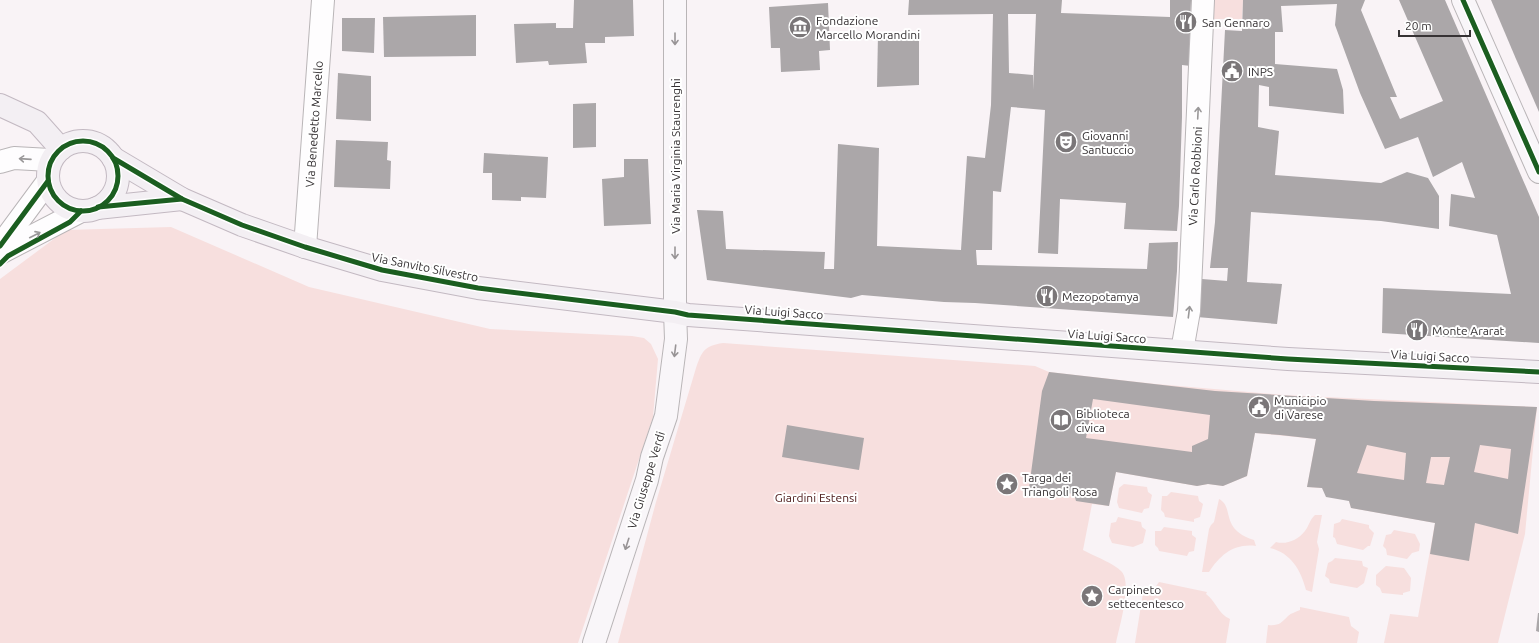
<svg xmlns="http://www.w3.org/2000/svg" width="1539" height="643" viewBox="0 0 1539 643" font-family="Ubuntu,sans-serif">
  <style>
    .green { fill: #f7dfde }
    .building { fill: #aba7a9; fill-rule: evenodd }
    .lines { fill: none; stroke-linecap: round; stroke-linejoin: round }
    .minor-casing { stroke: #b9b5b7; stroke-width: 24 }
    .tertiary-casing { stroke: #b9b5b7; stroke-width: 24 }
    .secondary-casing { stroke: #b9b5b7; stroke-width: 24 }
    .primary-casing { stroke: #c3b9c2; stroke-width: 24 }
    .minor { stroke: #fefdfe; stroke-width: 22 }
    .tertiary { stroke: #fefdfe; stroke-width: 22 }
    .secondary { stroke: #f9f6f9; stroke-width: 22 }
    .primary { stroke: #f3eff3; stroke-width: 22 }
    .cycleway-casing { stroke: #fff; stroke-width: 8 }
    .cycleway { stroke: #1b5e20; stroke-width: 5 }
    .oneway { stroke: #989496 }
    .oneway2 { stroke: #9a9899 }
    .labels { text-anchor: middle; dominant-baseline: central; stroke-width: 4; stroke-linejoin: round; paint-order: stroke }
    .poi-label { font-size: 12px; fill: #363234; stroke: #fff; text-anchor: start }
    .street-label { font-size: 12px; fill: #363234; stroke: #fff }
    .park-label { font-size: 12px; fill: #491716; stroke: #fff }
  </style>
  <rect width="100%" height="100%" fill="#f9f3f6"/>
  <g class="green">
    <polygon points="1211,0 1243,0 1242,19 1210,19"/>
    <polygon points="171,227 309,287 490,329 632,336 644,338 651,344 658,359 653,417 578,643 0,643 0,279 66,230"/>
    <path d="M723,343L1035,366L1049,372L1156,384L1284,395L1537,407L1525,534L1498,643H1384L1390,614L1418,617L1435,523L1351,508L1349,501L1322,488L1307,487L1316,439L1255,433L1247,476L1223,486L1208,484L1197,486L1116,472L1109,506L1092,504L1083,550C1092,555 1115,564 1121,571C1133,582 1119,628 1116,643H618L656,502L696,368C702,351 704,346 723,343Z"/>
    <polygon points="1124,484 1147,487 1148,492 1152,495 1149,508 1144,509 1142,513 1119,508 1117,502 1119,488"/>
    <polygon points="1171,492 1198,496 1199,501 1203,504 1200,517 1194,519 1194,522 1165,517 1164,513 1161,510 1162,496 1167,496"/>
    <path d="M1219,499C1235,507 1219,529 1254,540L1256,546C1234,543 1220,555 1209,572H1202L1209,529L1211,525L1214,522Z"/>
    <path d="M1315,515H1322L1317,542L1319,549L1312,592L1306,590C1301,570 1291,553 1270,548L1276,542C1286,545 1298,540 1305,531C1309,526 1310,519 1315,515Z"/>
    <polygon points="1118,517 1141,522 1142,527 1146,530 1143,543 1133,547 1112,543 1109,536 1111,523 1116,522"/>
    <polygon points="1342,519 1369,525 1369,528 1374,533 1370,546 1368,546 1363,550 1337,544 1335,538 1333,537 1334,524 1340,522"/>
    <polygon points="1164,527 1192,531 1192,535 1196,538 1194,551 1189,552 1187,556 1159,551 1158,548 1155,545 1155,531 1161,531"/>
    <polygon points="1394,530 1415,534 1420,544 1419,551 1412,553 1407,559 1387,555 1386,549 1383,546 1386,535 1391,534"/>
    <polygon points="1335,558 1362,561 1363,566 1368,568 1364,583 1357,588 1330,583 1329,579 1325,576 1328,563 1332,561"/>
    <polygon points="1386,566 1404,568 1411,578 1410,591 1403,593 1403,595 1382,593 1380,588 1376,585 1376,575"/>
    <path d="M1159,582L1207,592L1206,594C1216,601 1218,614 1230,619L1226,643H1135L1143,593L1154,589Z"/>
    <path d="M1300,607L1349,617L1351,626L1359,632L1357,643H1266L1268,625C1279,626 1281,623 1288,616C1291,613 1296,612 1300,610Z"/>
  </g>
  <g class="building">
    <polygon points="574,0 633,0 634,36 605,37 605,43 585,43 587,63 549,65 548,61 516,63 514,24 556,23 556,28 573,28"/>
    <path d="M909,0H1062L1061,13L1170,17V0H1191L1190,32L1191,66L1182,65V117L1179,206L1177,231L1124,229L1126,203L1060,199L1058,254L1038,253L1045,110L1011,107L1001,192L993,191L992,250H976L977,265L1147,269L1149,243L1178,242L1177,271L1173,317L975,303L944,302L862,295L851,298L707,280L697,210L723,211L726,249L825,252L824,269H834L838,144L879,148L877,246L961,250L967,156L985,158L991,105L993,14L908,15ZM1008,14H1036L1033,90V75L1009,73Z"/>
    <polygon points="1243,0 1365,0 1361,10 1397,97 1390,97 1400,119 1443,101 1399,0 1445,0 1539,217 1539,343 1382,333 1383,288 1511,294 1497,235 1449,226 1451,194 1475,198 1462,162 1433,177 1418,137 1385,149 1360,93 1335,25 1337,4 1281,6 1283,32 1275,32 1275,64 1337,69 1343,90 1344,114 1269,106 1269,87 1259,85 1258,127 1279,131 1275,175 1381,183 1407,172 1428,178 1439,196 1439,229 1381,221 1251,212 1247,282 1282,284 1277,324 1197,317 1202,279 1227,281 1228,268 1210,268 1215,222 1225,30 1242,31"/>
    <polygon points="1491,0 1539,0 1539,112 1516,59"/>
    <polygon points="828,3 830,50 819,51 820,70 781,72 780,48 771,48 769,7"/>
    <polygon points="476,15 476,56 384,57 383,17"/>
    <polygon points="342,18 375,18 374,53 342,51"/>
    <polygon points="878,34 919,35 919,85 877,87"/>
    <polygon points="338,73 371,76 371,121 336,119"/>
    <polygon points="596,103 596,147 573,148 573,104"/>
    <polygon points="336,140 388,142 387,160 391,161 390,189 334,187"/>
    <polygon points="484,153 548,157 546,198 521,197 521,201 492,200 492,173 483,173"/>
    <polygon points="624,159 648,159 651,224 604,226 602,179 624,177"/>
    <path d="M1049,372L1215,391L1374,401L1537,407L1518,534L1475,523L1469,561L1430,554L1435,523L1351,508L1349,501L1326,497L1322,488L1307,487L1316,439L1280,435L1255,433L1247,476L1223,486L1208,484L1197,486L1116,472L1109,506L1076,501L1074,494L1029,488L1042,391ZM1093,399L1210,415L1208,439L1192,446V452L1086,438ZM1367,445L1406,453L1404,480L1357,473ZM1480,445L1511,449L1508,479L1474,472ZM1431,457H1450L1444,485L1426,483Z"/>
    <polygon points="787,425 864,438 859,470 782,457"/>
    <polygon points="1538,613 1539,613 1539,632 1536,631"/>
  </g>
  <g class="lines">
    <g class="minor-casing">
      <g id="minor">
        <polyline points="0,162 14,158 50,160"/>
        <polyline points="305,247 323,0"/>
        <polyline points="1182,351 1189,311 1203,0"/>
      </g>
    </g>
    <g class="tertiary-casing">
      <g id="tertiary">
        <polyline points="0,246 48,181"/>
        <polyline points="0,253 81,211"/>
      </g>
    </g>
    <g class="secondary-casing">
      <g id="secondary">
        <polyline points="1463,0 1539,172"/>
        <polyline points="594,643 647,480 652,457 666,416 676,339 675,312 675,0"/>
      </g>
    </g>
    <g class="primary-casing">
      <g id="primary">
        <polyline points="0,105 37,122 61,149"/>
        <circle cx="83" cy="176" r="35"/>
        <polyline points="113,158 182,199 242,225 305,247 382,270 478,288 675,312 688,315 1288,359 1539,372"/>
        <polyline points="97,208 182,199"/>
      </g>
    </g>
    <use href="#minor" class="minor"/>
    <use href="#tertiary" class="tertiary"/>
    <use href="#secondary" class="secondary"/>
    <use href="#primary" class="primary"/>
    <g class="cycleway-casing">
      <g id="cycleway">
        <polyline points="1463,0 1539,172"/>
        <circle cx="83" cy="176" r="35"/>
        <polyline points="113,158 182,199 242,225 305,247 382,270 478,288 675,312 688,315 1288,359 1539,372"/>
        <polyline points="98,207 182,199"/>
        <polyline points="0,246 48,181"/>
        <polyline points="0,264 8,256 70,222 81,211"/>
      </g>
    </g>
    <use href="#cycleway" class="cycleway"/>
  </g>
  <defs><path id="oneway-shaft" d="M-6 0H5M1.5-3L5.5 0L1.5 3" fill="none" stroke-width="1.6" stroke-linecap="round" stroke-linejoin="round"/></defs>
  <g class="oneway">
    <use href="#oneway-shaft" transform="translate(675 39) rotate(90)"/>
    <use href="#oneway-shaft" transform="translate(675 253) rotate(90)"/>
    <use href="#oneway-shaft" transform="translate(675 351) rotate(97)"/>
    <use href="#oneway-shaft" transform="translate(627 544) rotate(108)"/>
  </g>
  <g class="oneway2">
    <use href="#oneway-shaft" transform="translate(1198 113) rotate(-87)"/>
    <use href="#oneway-shaft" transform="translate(25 159) rotate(-176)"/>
    <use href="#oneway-shaft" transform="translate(35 235) rotate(-27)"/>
    <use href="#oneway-shaft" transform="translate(1189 312) rotate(-83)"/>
  </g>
  <defs>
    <g id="restaurant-disc" transform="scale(1.15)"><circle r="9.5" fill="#7a7678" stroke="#fff"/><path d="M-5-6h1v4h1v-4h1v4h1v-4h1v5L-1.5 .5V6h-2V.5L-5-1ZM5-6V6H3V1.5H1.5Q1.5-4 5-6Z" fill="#fff"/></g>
    <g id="museum-disc" transform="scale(1.15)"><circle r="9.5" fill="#7a7678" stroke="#fff"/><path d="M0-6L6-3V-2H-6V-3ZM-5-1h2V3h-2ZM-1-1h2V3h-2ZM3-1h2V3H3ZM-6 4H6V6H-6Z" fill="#fff"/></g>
    <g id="civic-disc" transform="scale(1.15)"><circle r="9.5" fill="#7a7678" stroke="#fff"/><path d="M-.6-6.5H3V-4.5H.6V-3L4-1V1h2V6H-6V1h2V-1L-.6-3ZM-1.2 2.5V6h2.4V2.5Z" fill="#fff"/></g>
    <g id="theatre-disc" transform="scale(1.15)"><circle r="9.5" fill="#7a7678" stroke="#fff"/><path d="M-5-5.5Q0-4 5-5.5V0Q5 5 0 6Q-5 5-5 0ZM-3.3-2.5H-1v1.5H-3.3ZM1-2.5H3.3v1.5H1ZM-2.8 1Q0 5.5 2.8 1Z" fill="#fff"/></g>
    <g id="library-disc" transform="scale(1.15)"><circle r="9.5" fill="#7a7678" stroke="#fff"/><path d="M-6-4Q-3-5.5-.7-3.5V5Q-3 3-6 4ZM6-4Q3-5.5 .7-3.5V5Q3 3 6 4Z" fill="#fff"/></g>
    <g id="sight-disc" transform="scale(1.15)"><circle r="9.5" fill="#7a7678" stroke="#fff"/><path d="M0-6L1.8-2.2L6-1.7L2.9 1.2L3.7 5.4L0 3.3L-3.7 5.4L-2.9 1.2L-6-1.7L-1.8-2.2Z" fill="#fff"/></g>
  </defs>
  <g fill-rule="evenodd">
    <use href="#restaurant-disc" x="1186" y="22"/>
    <use href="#museum-disc" x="800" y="27"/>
    <use href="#civic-disc" x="1232" y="71"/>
    <use href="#theatre-disc" x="1066" y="142"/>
    <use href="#restaurant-disc" x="1047" y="296"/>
    <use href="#restaurant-disc" x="1417" y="330"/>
    <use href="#civic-disc" x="1259" y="407"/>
    <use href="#library-disc" x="1061" y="420"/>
    <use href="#sight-disc" x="1007" y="484"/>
    <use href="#sight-disc" x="1092" y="596"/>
  </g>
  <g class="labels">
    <g class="poi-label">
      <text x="816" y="20">Fondazione<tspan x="816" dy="14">Marcello Morandini</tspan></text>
      <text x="1202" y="22">San Gennaro</text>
      <text x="1248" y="71">INPS</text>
      <text x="1082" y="135">Giovanni<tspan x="1082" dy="14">Santuccio</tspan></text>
      <text x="1062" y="296">Mezopotamya</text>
      <text x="1432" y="330">Monte Ararat</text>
      <text x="1274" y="400">Municipio<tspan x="1274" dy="14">di Varese</tspan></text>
      <text x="1076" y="413">Biblioteca<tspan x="1076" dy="14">civica</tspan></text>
      <text x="1022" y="477">Targa dei<tspan x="1022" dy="14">Triangoli Rosa</tspan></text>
      <text x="1108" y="589">Carpineto<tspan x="1108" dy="14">settecentesco</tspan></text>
    </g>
    <g class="street-label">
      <text transform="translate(314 124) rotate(-86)">Via Benedetto Marcello</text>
      <text transform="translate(675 156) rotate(-90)">Via Maria Virginia Staurenghi</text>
      <text transform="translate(1195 176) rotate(-87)">Via Carlo Robbioni</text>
      <text transform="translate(425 267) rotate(11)">Via Sanvito Silvestro</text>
      <text transform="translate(784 312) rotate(4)">Via Luigi Sacco</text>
      <text transform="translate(1107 336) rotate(4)">Via Luigi Sacco</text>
      <text transform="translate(1430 356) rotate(3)">Via Luigi Sacco</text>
      <text transform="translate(646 480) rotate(-73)">Via Giuseppe Verdi</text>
    </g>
    <g class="park-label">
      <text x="816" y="497">Giardini Estensi</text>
    </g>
  </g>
  <path d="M1399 30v6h71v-6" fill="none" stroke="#363234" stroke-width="2"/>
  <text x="1405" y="30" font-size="12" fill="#363234" stroke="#ffffff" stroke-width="3" paint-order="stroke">20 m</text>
</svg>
